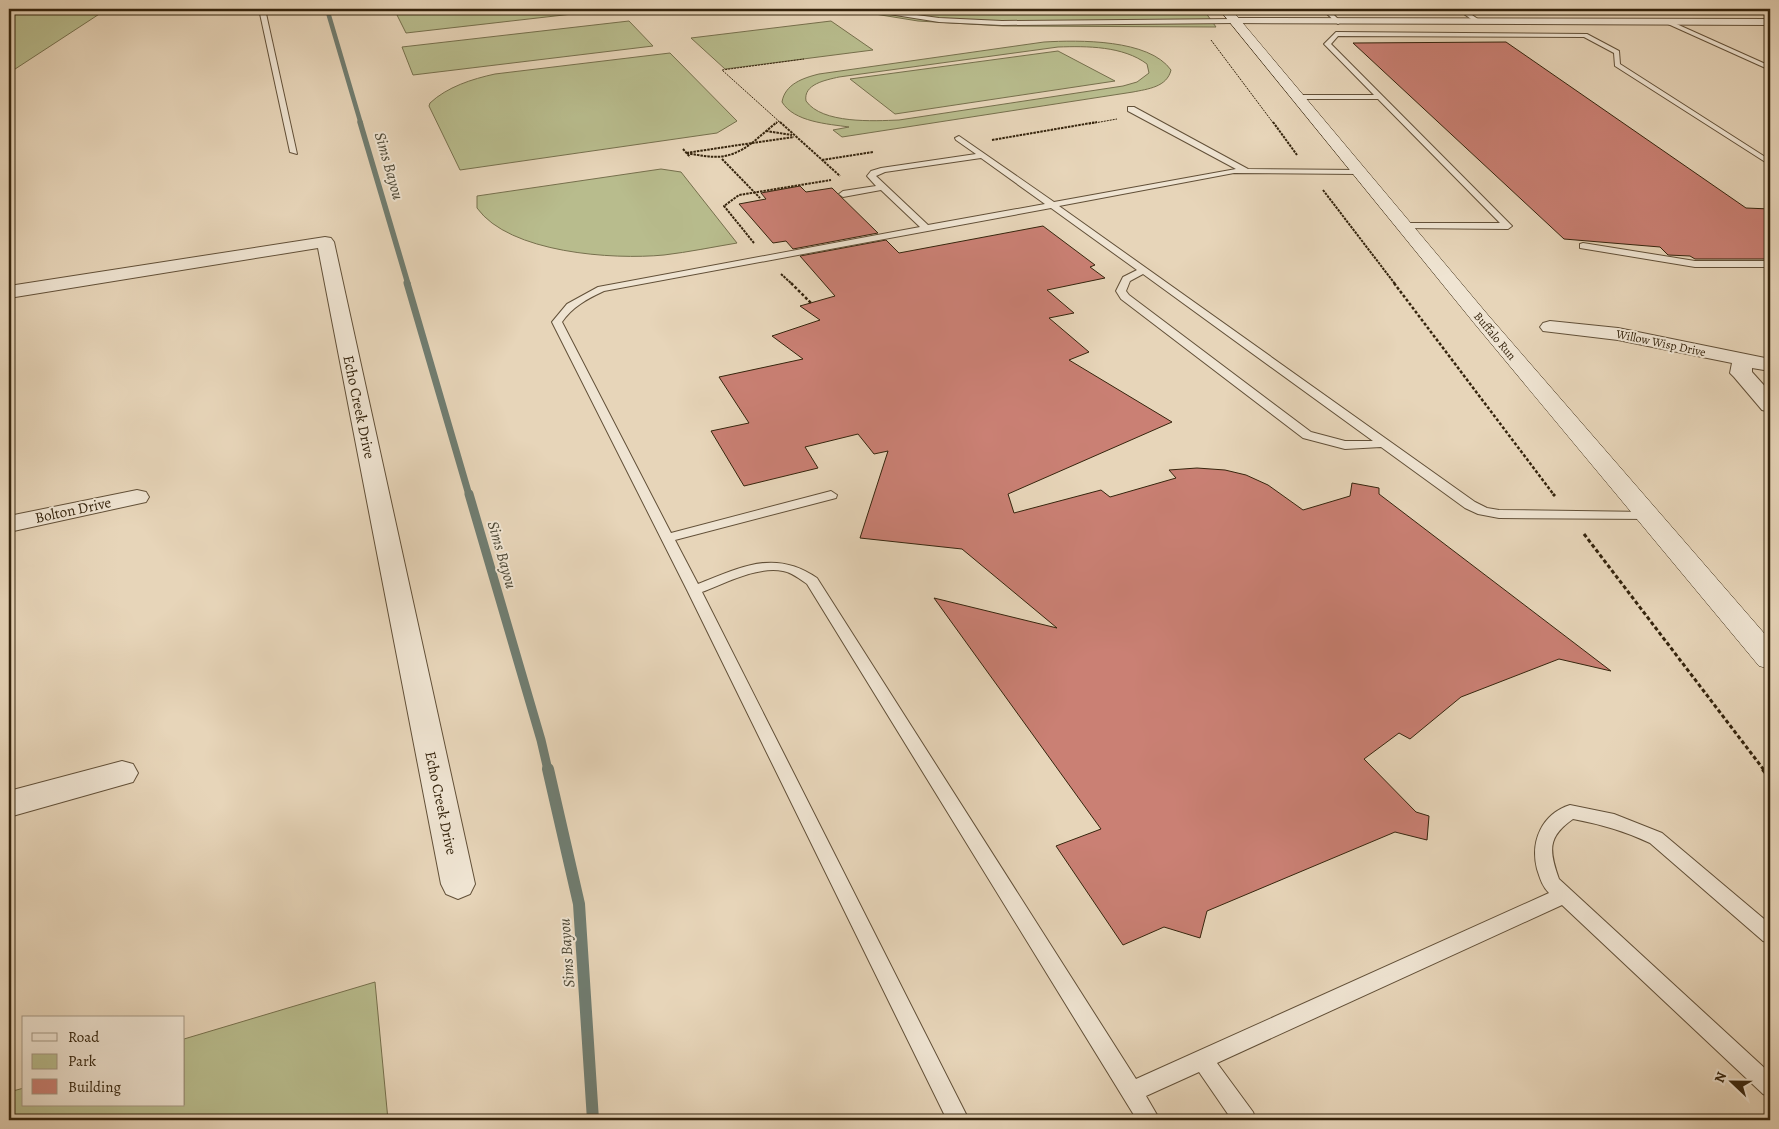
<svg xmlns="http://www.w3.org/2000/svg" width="1779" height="1129" viewBox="0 0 1779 1129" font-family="Alegreya,serif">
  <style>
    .green { fill: #b8bc8d; stroke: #76704d; fill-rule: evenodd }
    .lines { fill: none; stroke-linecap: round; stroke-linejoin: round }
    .stream-far4 { stroke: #707d71; stroke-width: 4.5 }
    .stream-far3 { stroke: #707d71; stroke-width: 5.5 }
    .stream-far2 { stroke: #707d71; stroke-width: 7 }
    .stream-far1 { stroke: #707d71; stroke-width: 9 }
    .stream { stroke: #707d71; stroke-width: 12 }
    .building { fill: #ca8074; stroke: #35240d }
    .lane-casing { stroke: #625038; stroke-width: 2 }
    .street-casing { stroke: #625038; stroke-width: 2 }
    .secondary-casing { stroke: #35240d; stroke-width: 1 }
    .path-far4 { stroke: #35240d; stroke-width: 1; stroke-dasharray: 2 1; stroke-linecap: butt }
    .path-far3 { stroke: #35240d; stroke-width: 2; stroke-dasharray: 2.5 1; stroke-linecap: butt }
    .path-far2 { stroke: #35240d; stroke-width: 2.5; stroke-dasharray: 3 2; stroke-linecap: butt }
    .path-far1 { stroke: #35240d; stroke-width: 3; stroke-dasharray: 4 2.5; stroke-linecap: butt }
    .path { stroke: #35240d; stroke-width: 4.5; stroke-dasharray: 5 4; stroke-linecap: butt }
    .lane { fill: #efe4d2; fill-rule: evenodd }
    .street { fill: #efe4d2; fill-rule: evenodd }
    .secondary { fill: #efe4d2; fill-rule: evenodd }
    .labels { text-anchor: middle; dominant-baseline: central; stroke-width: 4; stroke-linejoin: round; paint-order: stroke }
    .far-street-label { font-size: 12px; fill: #35240d; stroke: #efe4d2 }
    .street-label { font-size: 15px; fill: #35240d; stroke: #efe4d2 }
    .water-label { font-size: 16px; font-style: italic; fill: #4e4937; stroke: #efe4d2 }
  </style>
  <rect width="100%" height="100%" fill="#e7d5b9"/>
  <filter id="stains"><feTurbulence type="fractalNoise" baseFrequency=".004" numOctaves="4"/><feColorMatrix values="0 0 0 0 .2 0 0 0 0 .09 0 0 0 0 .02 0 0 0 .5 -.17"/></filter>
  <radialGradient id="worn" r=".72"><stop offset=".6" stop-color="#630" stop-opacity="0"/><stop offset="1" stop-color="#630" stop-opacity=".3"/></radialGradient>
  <g class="green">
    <polygon points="9,9 107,9 9,73"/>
    <polygon points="394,9 587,9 590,12 406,33"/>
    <polygon points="844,9 1203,9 1216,27 1003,26 918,21"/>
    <polygon points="629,21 653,46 413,75 402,47"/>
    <polygon points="831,21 873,50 725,69 691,38"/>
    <path d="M1044,42C1079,40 1149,39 1171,70C1167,87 1148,89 1133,92L842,137L833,130L849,127C828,124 794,122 782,102C785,84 803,78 819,74ZM1058,47C1087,46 1123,46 1147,64L1149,73L1137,82L1123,86L899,120C874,121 822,124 806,101C803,84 826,80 839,77Z"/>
    <polygon points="1058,51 1115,81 895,114 850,79"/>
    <path d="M670,53L737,121L717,133L460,170L429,106L430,103C447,87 472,79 495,74Z"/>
    <path d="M661,169L681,172L737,243C713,247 689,252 664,255C613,260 509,253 477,208V196Z"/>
    <polygon points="375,982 388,1120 9,1120 9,1092 24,1088 24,1105 184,1105 184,1039"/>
  </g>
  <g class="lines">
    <polyline class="stream-far4" points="327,9 361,124"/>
    <polyline class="stream-far3" points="360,122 408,284"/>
    <polyline class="stream-far2" points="407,283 469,495"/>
    <polyline class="stream-far1" points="469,494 541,740 548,770"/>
    <polyline class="stream" points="548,769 579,904 593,1120"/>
  </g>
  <g class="building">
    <polygon points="1506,42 1746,208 1770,209 1770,259 1695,259 1690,256 1668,255 1660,247 1564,239 1353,43"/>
    <polygon points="800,186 806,192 832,188 878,233 793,249 786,241 773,243 739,204 766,199 761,193"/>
    <polygon points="1043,226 1095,265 1090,267 1105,278 1047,290 1074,313 1049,318 1089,352 1069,360 1172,422 1008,494 1014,513 1101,490 1110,497 1176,478 1169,470 1197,468 1225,470 1246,475 1268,485 1303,510 1350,496 1352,483 1379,488 1379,494 1611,671 1559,659 1461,697 1410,739 1399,733 1364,759 1416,812 1429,816 1427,840 1395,832 1207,911 1200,938 1164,927 1123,945 1056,846 1101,829 934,598 1057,628 962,549 860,538 888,451 874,454 858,434 805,447 818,468 744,486 711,431 749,423 719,377 803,359 772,336 820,320 800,306 835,296 800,256 886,240 899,253"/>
  </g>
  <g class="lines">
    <g class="lane-casing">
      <g id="lane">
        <polygon points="259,9 265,9 297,154 290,152"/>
        <polygon points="858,9 872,9 939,18 1002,21 1235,19 1238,21 1235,23 1002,25 939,22"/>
        <polygon points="1331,9 1460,9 1465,10 1482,22 1477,23 1461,12 1452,11 1335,12 1333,14 1341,22 1338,24 1327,14"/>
        <polygon points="1668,22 1672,22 1770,66 1770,70 1668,24"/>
        <polygon points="1336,32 1587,34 1619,51 1620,64 1770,160 1770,165 1615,66 1614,53 1584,37 1338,36 1331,44 1512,226 1508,229 1401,228 1400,226 1404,223 1500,223 1378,99 1295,99 1295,95 1374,95 1324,44"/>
        <path d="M1128,107H1134L1248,169L1359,170L1363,172L1359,174L1234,173L1059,206L1475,502L1487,508L1499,510L1648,512L1653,513L1655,516L1653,519L1499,518L1478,514L1465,508L1381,447L1345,449L1303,438L1121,299L1116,291L1123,277L1137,270L1051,208L604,291C587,299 572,307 562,322L671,533L831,491L837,495L836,498L675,540L698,584C741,567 775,549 817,578L1136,1079L1549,893C1542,886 1540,878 1537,869C1530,841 1542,814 1570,805L1614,814L1662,833L1770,924V943L1763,941L1650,843C1625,831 1600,824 1573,819C1547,837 1549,851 1559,879L1770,1073V1097L1763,1094L1562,905L1217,1063L1253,1112L1256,1120H1232L1199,1072L1146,1096L1160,1120H1137L807,584C800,579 791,572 783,571C757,566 726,583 702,592L969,1120H947L687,590L552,322L567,304L598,287L920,227L881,190L843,197L839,194L843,191L876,186L867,176L871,171L881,168L976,154L956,140L955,138L959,136L1054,202L1236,169L1128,111ZM981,158L1045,204L928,225L876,176L885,172ZM1143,274L1373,441H1345L1311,432L1129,295L1126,291L1130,281Z"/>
        <polygon points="1583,243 1695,261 1770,261 1770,267 1695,267 1580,248 1580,244"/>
      </g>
    </g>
    <g class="street-casing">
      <g id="street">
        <polygon points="1235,18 1770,19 1770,25 1231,23 1229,21"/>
        <polygon points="325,237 331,238 334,242 475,884 470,894 458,899 446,894 441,884 318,248 9,298 9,286"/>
        <polygon points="1550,321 1618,328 1770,359 1770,371 1752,368 1752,372 1770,392 1770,412 1762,410 1734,377 1730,373 1732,363 1618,340 1543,331 1540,327 1543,323"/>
        <polygon points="137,490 146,492 149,497 146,502 9,532 9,516"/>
        <polygon points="122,761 133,764 138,773 133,782 9,817 9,791"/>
      </g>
    </g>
    <g class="secondary-casing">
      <polygon id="secondary" points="1219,9 1231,9 1488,315 1770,640 1770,669 1759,666 1474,323"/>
    </g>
    <g class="path-far4">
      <polyline points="1211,40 1274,124"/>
      <polyline points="776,124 779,121"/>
      <polyline points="782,124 722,70 804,59"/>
      <polyline points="1089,124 1117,119"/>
    </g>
    <g class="path-far3">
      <polyline points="780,122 840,176"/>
      <polyline points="1273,122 1297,155"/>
      <polyline points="766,131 792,135"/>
      <polyline points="992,140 1097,122"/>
      <path d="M752,143C727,161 715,158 686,153Z"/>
      <polyline points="752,143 777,122"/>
      <polyline points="752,143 794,137"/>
      <polyline points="683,149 690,157"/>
      <polyline points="722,159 760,198"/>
      <polyline points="822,160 873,152"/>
      <polyline points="1323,190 1395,284"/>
      <polyline points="754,243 724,206 739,195 831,180"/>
      <polyline points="781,274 792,284"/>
    </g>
    <g class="path-far2">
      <polyline points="791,283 811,303"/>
      <polyline points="1394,283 1554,495"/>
    </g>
    <g class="path-far1">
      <polyline points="1553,494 1555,496"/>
      <polyline points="1584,534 1764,770"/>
    </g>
    <polyline class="path" points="1763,769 1770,778"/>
    <use href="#lane" class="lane"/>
    <use href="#street" class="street"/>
    <use href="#secondary" class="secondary"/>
  </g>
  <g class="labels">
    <g class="far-street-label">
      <text transform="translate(1495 336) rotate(50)">Buffalo Run</text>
      <text transform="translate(1661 343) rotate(12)">Willow Wisp Drive</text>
    </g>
    <g class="street-label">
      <text transform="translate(359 407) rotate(78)">Echo Creek Drive</text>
      <text transform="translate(73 510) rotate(-12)">Bolton Drive</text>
      <text transform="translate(441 803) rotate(78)">Echo Creek Drive</text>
    </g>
    <g class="water-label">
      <text transform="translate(389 166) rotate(74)">Sims Bayou</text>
      <text transform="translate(502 555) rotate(74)">Sims Bayou</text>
      <text transform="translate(567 953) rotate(-94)">Sims Bayou</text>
    </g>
  </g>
  <rect width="1779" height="1129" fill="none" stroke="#e7d5b9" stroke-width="30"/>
  <rect x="10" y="10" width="1759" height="1109" fill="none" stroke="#35240d" stroke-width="2.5"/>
  <rect x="15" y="15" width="1749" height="1099" fill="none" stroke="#35240d"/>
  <rect x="22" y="1016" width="162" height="90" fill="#efe4d2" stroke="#a59783"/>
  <rect x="32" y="1033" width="25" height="8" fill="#efe4d2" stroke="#a59783"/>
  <text x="68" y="1042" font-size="15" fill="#35240d">Road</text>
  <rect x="32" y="1054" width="25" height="15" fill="#b8bc8d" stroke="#a59783"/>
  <text x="68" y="1066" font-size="15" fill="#35240d">Park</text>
  <rect x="32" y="1079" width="25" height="15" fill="#ca8074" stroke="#a59783"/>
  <text x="68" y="1092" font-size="15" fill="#35240d">Building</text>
  <g transform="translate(1732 1082) rotate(292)" stroke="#efe4d2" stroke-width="4" paint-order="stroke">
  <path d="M0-4L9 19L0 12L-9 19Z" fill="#35240d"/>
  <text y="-8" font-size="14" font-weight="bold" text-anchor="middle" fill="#35240d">N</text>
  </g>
  <rect width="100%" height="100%" filter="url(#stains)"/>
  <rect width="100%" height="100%" fill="url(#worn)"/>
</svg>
